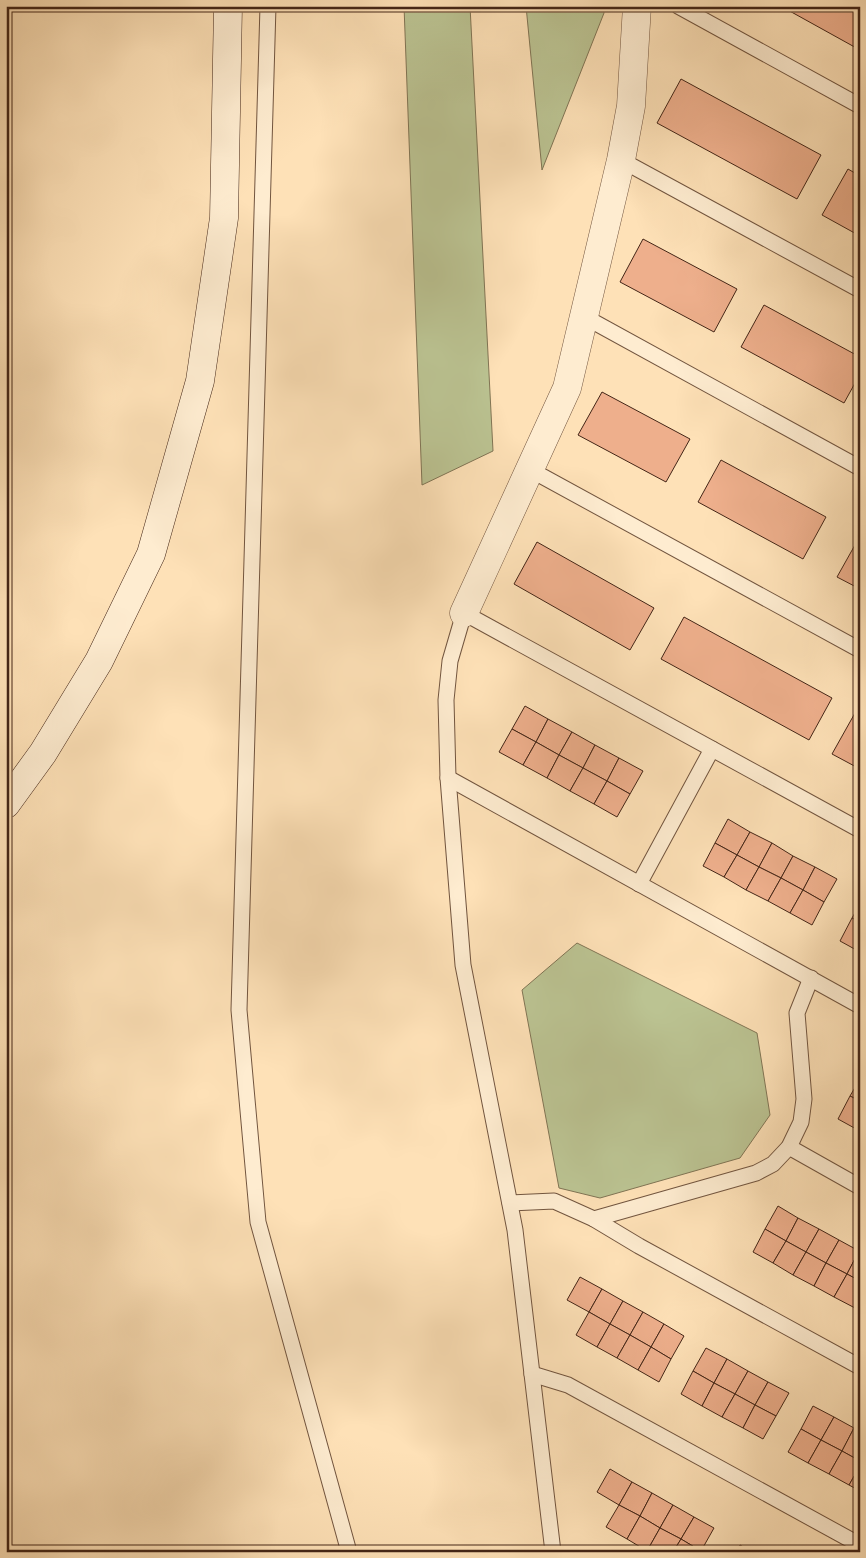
<svg xmlns="http://www.w3.org/2000/svg" width="866" height="1558" viewBox="0 0 866 1558" font-family="'EB Garamond',serif">
  <style>
    .green { fill: #bbc392; stroke: #807454 }
    .building { fill: #eeaf8c; stroke: #442617 }
    .lines { fill: none; stroke-linecap: round; stroke-linejoin: round }
    .service-casing { stroke: #72553f; stroke-width: 17 }
    .minor-casing { stroke: #72553f; stroke-width: 29 }
    .secondary-casing { stroke: #442617; stroke-width: 29 }
    .service { stroke: #feecd0; stroke-width: 15 }
    .minor { stroke: #feecd0; stroke-width: 28 }
    .secondary { stroke: #feecd0; stroke-width: 28 }
  </style>
  <rect width="100%" height="100%" fill="#fee1b7"/>
  <filter id="stains"><feTurbulence type="fractalNoise" baseFrequency=".004" numOctaves="4"/><feColorMatrix values="0 0 0 0 .2 0 0 0 0 .09 0 0 0 0 .02 0 0 0 .5 -.17"/></filter>
  <radialGradient id="worn" r=".72"><stop offset=".6" stop-color="#630" stop-opacity="0"/><stop offset="1" stop-color="#630" stop-opacity=".3"/></radialGradient>
  <g class="green">
    <polygon points="404,6 470,6 493,451 422,485"/>
    <polygon points="526,6 604,6 604,13 542,170"/>
    <polygon points="577,943 757,1033 770,1115 740,1158 600,1198 559,1188 522,990"/>
  </g>
  <g class="building">
    <polygon points="787,6 860,6 860,50 786,9"/>
    <polygon points="681,79 821,155 797,199 657,123"/>
    <polygon points="848,169 860,176 860,236 822,215"/>
    <polygon points="643,239 737,289 714,332 620,282"/>
    <polygon points="764,305 860,357 860,374 844,403 741,347"/>
    <polygon points="602,392 690,439 666,482 578,435"/>
    <polygon points="721,460 826,517 803,559 698,502"/>
    <polygon points="860,536 860,589 837,577"/>
    <polygon points="537,542 654,608 630,650 514,584"/>
    <polygon points="684,617 832,698 809,740 661,659"/>
    <polygon points="525,706 548,719 536,742 512,729"/>
    <polygon points="855,713 860,715 860,769 832,754"/>
    <polygon points="548,719 572,732 559,755 536,742"/>
    <polygon points="512,729 536,742 523,765 499,752"/>
    <polygon points="572,732 595,745 583,768 559,755"/>
    <polygon points="536,742 559,755 547,778 523,765"/>
    <polygon points="595,745 619,758 607,781 583,768"/>
    <polygon points="559,755 583,768 570,791 547,778"/>
    <polygon points="619,758 643,771 630,794 607,781"/>
    <polygon points="583,768 607,781 594,804 570,791"/>
    <polygon points="607,781 630,794 617,817 594,804"/>
    <polygon points="728,819 750,832 737,855 715,843"/>
    <polygon points="750,832 772,843 759,867 737,855"/>
    <polygon points="715,843 737,855 724,877 703,866"/>
    <polygon points="772,843 793,856 781,878 759,867"/>
    <polygon points="737,855 759,867 746,890 724,877"/>
    <polygon points="793,856 815,867 803,890 781,878"/>
    <polygon points="759,867 781,878 768,901 746,890"/>
    <polygon points="815,867 837,879 824,902 803,890"/>
    <polygon points="781,878 803,890 790,913 768,901"/>
    <polygon points="803,890 824,902 812,925 790,913"/>
    <polygon points="860,904 860,922 852,918"/>
    <polygon points="852,918 860,922 860,952 840,941"/>
    <polygon points="860,1079 860,1101 850,1096"/>
    <polygon points="850,1096 860,1101 860,1127 858,1130 838,1119"/>
    <polygon points="778,1206 798,1218 786,1241 765,1229"/>
    <polygon points="798,1218 819,1229 806,1252 786,1241"/>
    <polygon points="765,1229 786,1241 773,1263 753,1252"/>
    <polygon points="819,1229 839,1240 826,1263 806,1252"/>
    <polygon points="839,1240 859,1251 847,1274 826,1263"/>
    <polygon points="786,1241 806,1252 793,1275 773,1263"/>
    <polygon points="859,1251 860,1251 860,1281 847,1274"/>
    <polygon points="806,1252 826,1263 814,1286 793,1275"/>
    <polygon points="826,1263 847,1274 834,1297 814,1286"/>
    <polygon points="847,1274 860,1281 860,1299 855,1308 834,1297"/>
    <polygon points="580,1277 602,1289 589,1312 567,1300"/>
    <polygon points="602,1289 623,1301 610,1324 589,1312"/>
    <polygon points="623,1301 643,1312 630,1335 610,1324"/>
    <polygon points="589,1312 610,1324 597,1347 576,1335"/>
    <polygon points="643,1312 664,1324 651,1347 630,1335"/>
    <polygon points="610,1324 630,1335 617,1358 597,1347"/>
    <polygon points="664,1324 684,1336 671,1359 651,1347"/>
    <polygon points="630,1335 651,1347 638,1370 617,1358"/>
    <polygon points="651,1347 671,1359 659,1382 638,1370"/>
    <polygon points="706,1348 727,1359 714,1383 693,1371"/>
    <polygon points="727,1359 748,1371 735,1394 714,1383"/>
    <polygon points="693,1371 714,1383 702,1406 681,1394"/>
    <polygon points="748,1371 768,1382 755,1405 735,1394"/>
    <polygon points="768,1382 789,1393 776,1416 755,1405"/>
    <polygon points="714,1383 735,1394 722,1417 702,1406"/>
    <polygon points="735,1394 755,1405 743,1428 722,1417"/>
    <polygon points="755,1405 776,1416 763,1439 743,1428"/>
    <polygon points="813,1406 834,1417 821,1440 801,1429"/>
    <polygon points="834,1417 854,1428 842,1451 821,1440"/>
    <polygon points="854,1428 860,1431 860,1461 842,1451"/>
    <polygon points="801,1429 821,1440 808,1463 788,1452"/>
    <polygon points="821,1440 842,1451 829,1474 808,1463"/>
    <polygon points="842,1451 860,1461 860,1466 849,1485 829,1474"/>
    <polygon points="860,1466 860,1491 849,1485"/>
    <polygon points="610,1469 632,1482 619,1505 597,1492"/>
    <polygon points="632,1482 652,1493 640,1516 619,1505"/>
    <polygon points="652,1493 673,1505 660,1528 640,1516"/>
    <polygon points="619,1505 640,1516 627,1539 606,1527"/>
    <polygon points="673,1505 694,1517 681,1539 660,1528"/>
    <polygon points="640,1516 660,1528 647,1551 627,1539"/>
    <polygon points="694,1517 714,1528 701,1551 681,1539"/>
    <polygon points="660,1528 681,1539 673,1552 647,1551"/>
    <polygon points="681,1539 701,1551 701,1552 673,1552"/>
    <polygon points="740,1545 752,1552 737,1552"/>
  </g>
  <g class="lines">
    <g class="service-casing">
      <g id="service">
        <polyline points="268,6 239,1010 258,1222 349,1552"/>
        <polyline points="678,6 860,106"/>
        <polyline points="621,160 860,290"/>
        <polyline points="583,316 860,468"/>
        <polyline points="529,469 860,650"/>
        <polyline points="448,778 860,1006"/>
        <polyline points="639,884 712,749"/>
        <polyline points="789,1147 860,1187"/>
        <polyline points="510,1203 554,1201 594,1219 756,1173 773,1164 789,1147 801,1122 804,1099 797,1013 811,978"/>
        <polyline points="594,1219 639,1246 860,1367"/>
        <polyline points="532,1374 568,1385 860,1545"/>
        <polyline points="553,1552 515,1230 463,965 448,778 446,700 450,661 464,613 860,830"/>
      </g>
    </g>
    <g class="minor-casing">
      <polyline id="minor" points="464,613 567,388 621,160 631,106 637,6"/>
    </g>
    <g class="secondary-casing">
      <polyline id="secondary" points="6,804 43,753 99,661 151,554 200,381 224,218 228,6"/>
    </g>
    <use href="#service" class="service"/>
    <use href="#minor" class="minor"/>
    <use href="#secondary" class="secondary"/>
  </g>
  <rect width="866" height="1558" fill="none" stroke="#fee1b7" stroke-width="25"/>
  <rect x="8" y="8" width="851" height="1543" fill="none" stroke="#442617" stroke-width="2.5"/>
  <rect x="12" y="12" width="841" height="1533" fill="none" stroke="#442617"/>
  <rect width="100%" height="100%" filter="url(#stains)"/>
  <rect width="100%" height="100%" fill="url(#worn)"/>
</svg>
